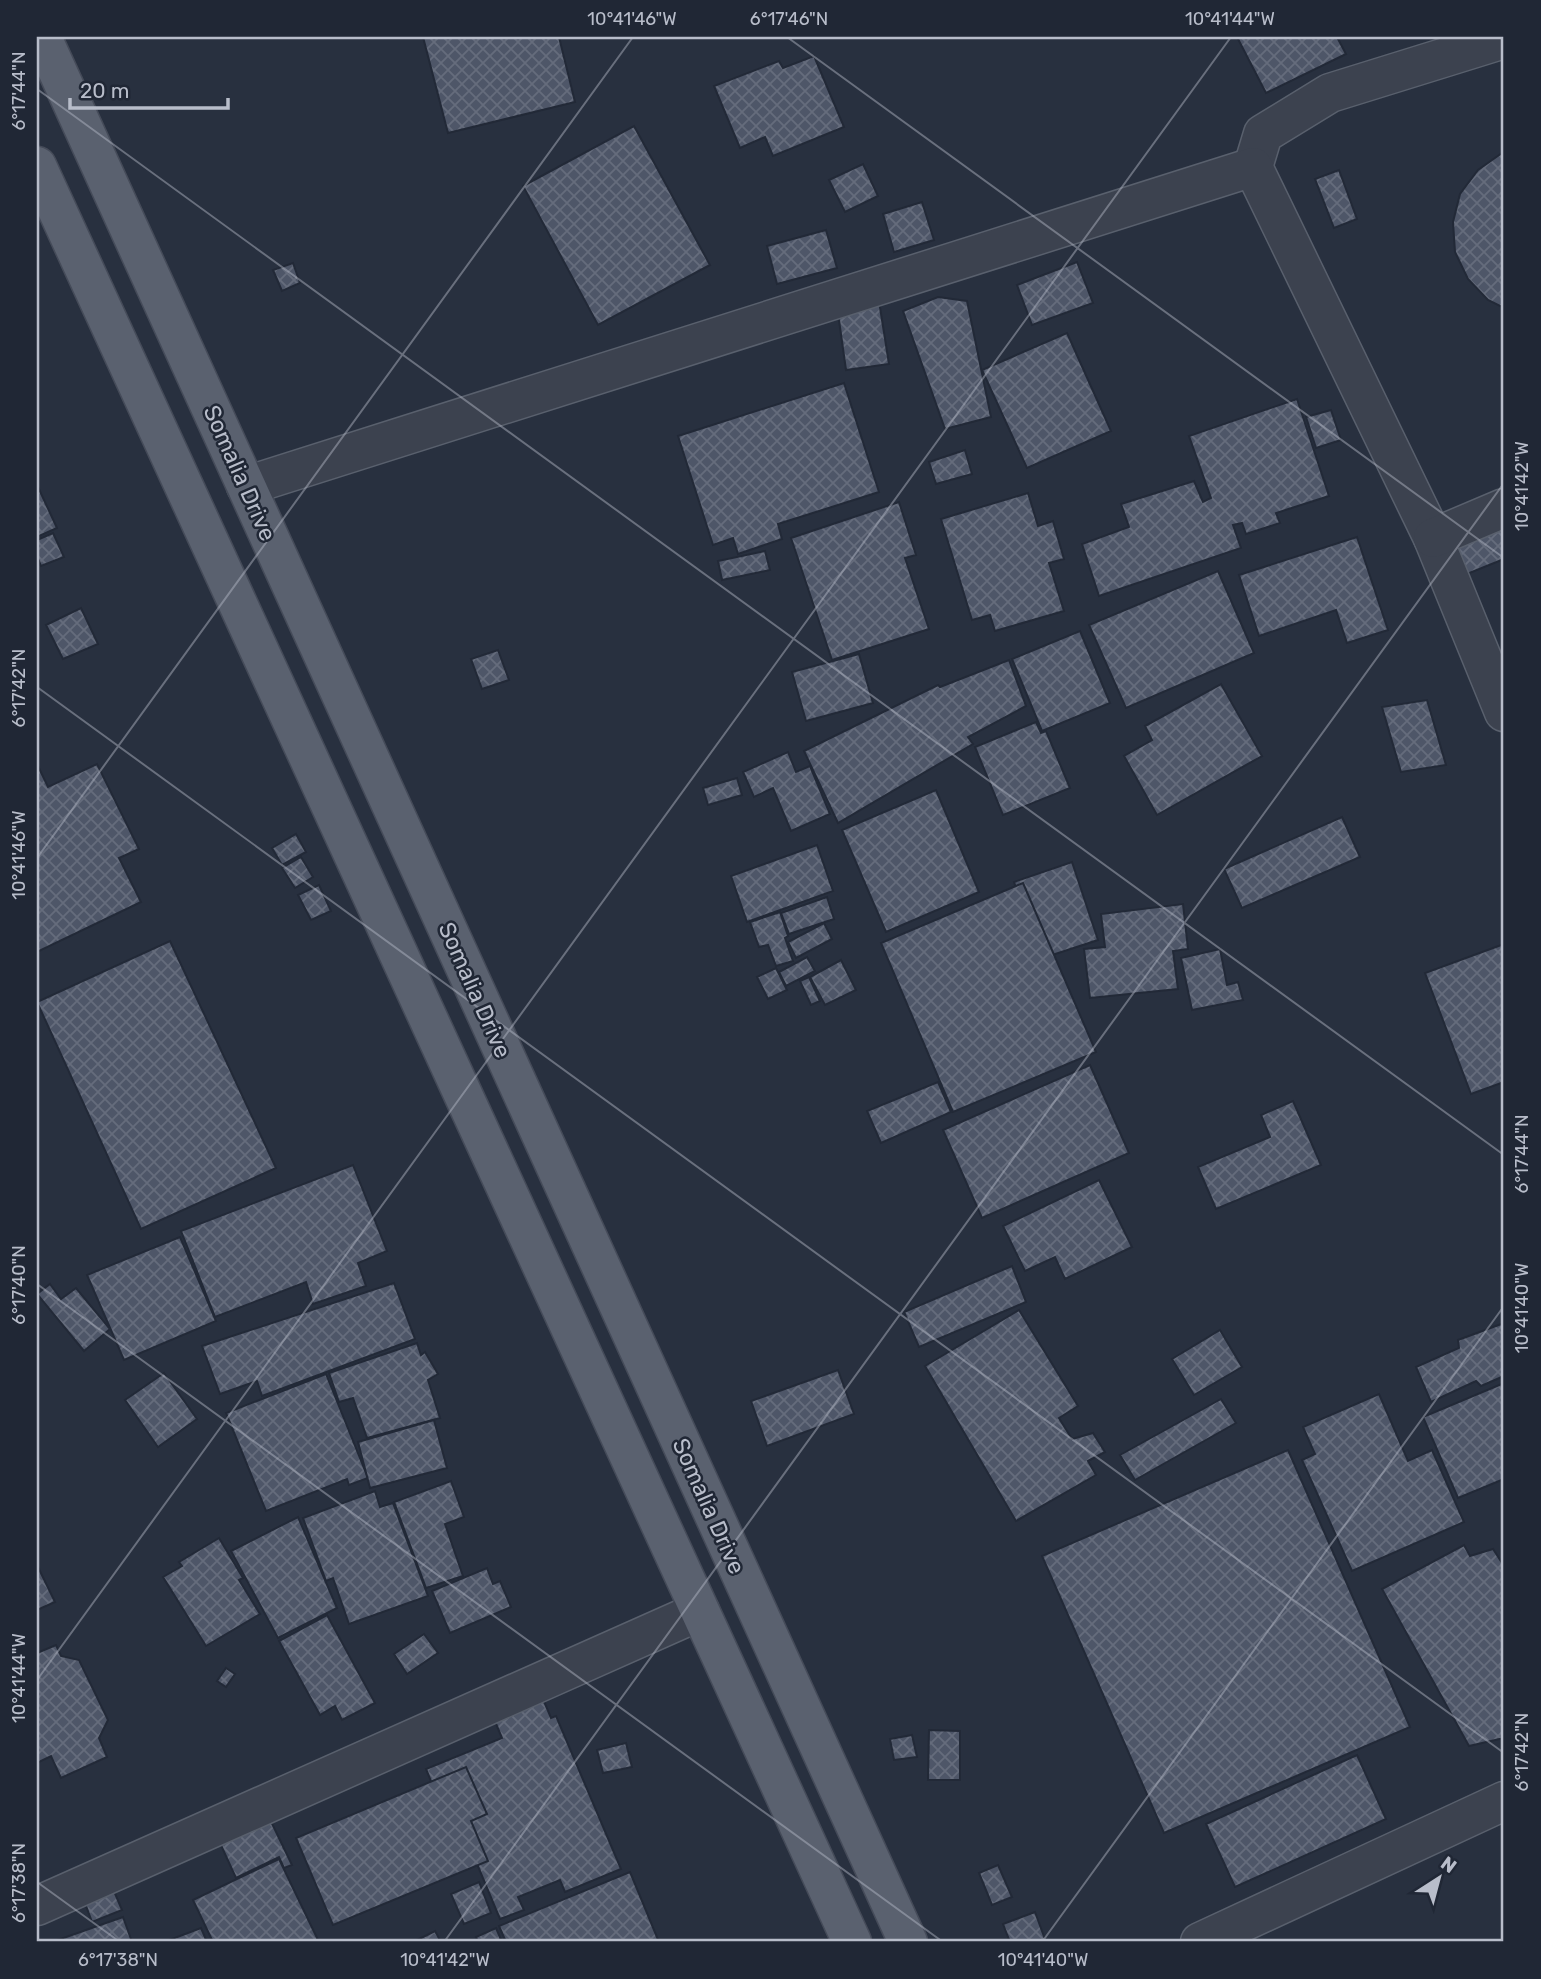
<svg xmlns="http://www.w3.org/2000/svg" width="1541" height="1979" viewBox="0 0 1541 1979" font-family="Rubik,sans-serif">
  <style>
    .building { fill: url(#building-cross-hatch); stroke: #222937; stroke-width: 2 }
    .lines { fill: none; stroke-linecap: round; stroke-linejoin: round }
    .street-casing { stroke: #59606d; stroke-width: 41 }
    .primary-casing { stroke: #454b59; stroke-width: 41 }
    .street { stroke: #3c424f; stroke-width: 38 }
    .primary { stroke: #5a616f; stroke-width: 38 }
    .ticks { fill: none; stroke: #b8bdca; stroke-width: 2; stroke-opacity: 0.45 }
    .labels { text-anchor: middle; dominant-baseline: central; stroke-width: 5; stroke-linejoin: round; paint-order: stroke }
    .street-label { font-size: 23px; fill: #b8bdca; stroke: #202735 }
    .neatline { fill: none; stroke: #b8bdca; stroke-width: 2.5 }
    .ticks-label { font-size: 18px; text-anchor: middle; fill: #b8bdca }
  </style>
  <defs>
    <pattern id="building-cross-hatch" width="8" height="8" patternUnits="userSpaceOnUse" patternTransform="scale(1.75)"><rect width="8" height="8" fill="#4e5668"/><path d="M0 0l8 8M0 8l8-8" fill="none" stroke="#656c7c"/></pattern>
  </defs>
  <rect width="100%" height="100%" fill="#28303f"/>
  <g class="building">
    <polygon points="423,37 559,37 575,102 448,133"/>
    <polygon points="1237,37 1337,37 1346,54 1266,93"/>
    <polygon points="814,56 844,127 773,156 765,137 740,148 714,86 779,61 783,68"/>
    <polygon points="634,126 710,265 598,325 523,186"/>
    <polygon points="1502,153 1504,153 1504,308 1488,300 1468,279 1455,252 1453,222 1460,194 1478,170"/>
    <polygon points="863,164 878,196 845,212 829,180"/>
    <polygon points="1339,170 1357,219 1334,228 1315,179"/>
    <polygon points="922,202 934,240 894,252 883,214"/>
    <polygon points="826,230 837,268 777,284 767,246"/>
    <polygon points="1077,262 1093,303 1032,325 1017,285"/>
    <polygon points="293,263 300,283 282,291 273,270"/>
    <polygon points="938,297 967,301 991,417 945,429 903,311"/>
    <polygon points="879,301 889,364 846,370 837,306"/>
    <polygon points="1067,333 1111,431 1027,468 982,370"/>
    <polygon points="844,383 879,492 778,524 782,539 738,554 733,538 713,545 678,436"/>
    <polygon points="1297,399 1329,496 1276,513 1280,523 1246,534 1242,523 1233,525 1241,548 1099,596 1082,544 1129,527 1121,504 1194,481 1203,502 1211,498 1189,436"/>
    <polygon points="1331,410 1341,440 1316,448 1306,417"/>
    <polygon points="965,450 972,474 936,484 929,462"/>
    <polygon points="38,487 57,528 37,537 37,488"/>
    <polygon points="1028,493 1038,526 1053,521 1064,559 1049,563 1064,611 995,631 990,615 972,620 941,519"/>
    <polygon points="899,502 916,555 905,558 929,629 832,660 791,538"/>
    <polygon points="1504,516 1504,559 1467,574 1452,537"/>
    <polygon points="53,533 64,557 41,566 39,561 37,562 37,540"/>
    <polygon points="1357,537 1388,630 1347,643 1336,610 1259,636 1239,575"/>
    <polygon points="765,551 770,570 722,580 718,561"/>
    <polygon points="1218,571 1254,653 1126,708 1089,625"/>
    <polygon points="81,608 98,644 63,659 46,625"/>
    <polygon points="1080,631 1110,703 1042,731 1012,659"/>
    <polygon points="498,650 509,680 482,689 471,659"/>
    <polygon points="859,654 873,703 806,721 792,672"/>
    <polygon points="1009,660 1026,706 968,737 973,744 838,823 804,751 938,685 940,687"/>
    <polygon points="1221,684 1262,756 1157,815 1124,756 1152,740 1145,726"/>
    <polygon points="1427,700 1446,765 1401,772 1382,707"/>
    <polygon points="1036,722 1041,733 1046,731 1070,788 1003,815 975,747"/>
    <polygon points="788,752 796,772 810,766 830,814 791,831 773,788 754,797 743,772"/>
    <polygon points="37,764 48,787 97,764 139,849 119,858 141,902 37,952"/>
    <polygon points="737,778 742,795 708,805 703,788"/>
    <polygon points="936,790 979,892 886,932 842,830"/>
    <polygon points="1342,817 1360,857 1242,908 1224,869"/>
    <polygon points="296,834 306,852 282,865 272,848"/>
    <polygon points="817,845 833,891 747,922 731,876"/>
    <polygon points="301,857 313,877 295,888 282,868"/>
    <polygon points="1072,862 1098,940 1040,959 1014,882"/>
    <polygon points="1023,883 1096,1052 953,1112 881,943"/>
    <polygon points="319,885 331,911 311,920 298,895"/>
    <polygon points="827,897 834,919 789,934 781,913"/>
    <polygon points="1183,904 1188,949 1173,951 1178,989 1090,998 1084,949 1105,947 1101,914"/>
    <polygon points="780,912 788,936 785,938 793,961 776,966 768,945 759,947 750,922"/>
    <polygon points="824,923 832,939 796,958 788,942"/>
    <polygon points="170,941 276,1168 141,1229 37,1002"/>
    <polygon points="1504,944 1504,1082 1471,1094 1425,973"/>
    <polygon points="1220,949 1227,985 1238,982 1243,1000 1192,1010 1181,958"/>
    <polygon points="807,957 815,971 786,986 779,972"/>
    <polygon points="841,960 856,990 825,1005 810,977"/>
    <polygon points="776,968 787,990 768,999 757,977"/>
    <polygon points="809,977 820,1001 811,1005 800,981"/>
    <polygon points="1090,1065 1129,1153 982,1218 943,1130"/>
    <polygon points="938,1082 951,1112 881,1143 867,1111"/>
    <polygon points="1293,1101 1321,1165 1216,1209 1198,1167 1270,1137 1261,1115"/>
    <polygon points="353,1165 387,1251 358,1263 366,1286 313,1304 306,1282 215,1317 181,1231"/>
    <polygon points="1099,1180 1132,1247 1065,1279 1055,1257 1025,1271 1003,1226"/>
    <polygon points="180,1237 216,1321 124,1360 87,1275"/>
    <polygon points="1012,1266 1026,1302 919,1347 904,1312"/>
    <polygon points="394,1283 415,1339 262,1396 257,1381 220,1394 202,1346"/>
    <polygon points="50,1284 61,1299 76,1288 110,1329 84,1351 37,1294"/>
    <polygon points="1019,1310 1078,1406 1059,1418 1072,1439 1093,1433 1105,1452 1088,1461 1096,1475 1016,1521 925,1366"/>
    <polygon points="1504,1323 1504,1376 1481,1386 1476,1381 1431,1402 1416,1367 1459,1348 1458,1340"/>
    <polygon points="1220,1330 1242,1367 1194,1395 1172,1359"/>
    <polygon points="417,1343 421,1355 425,1352 438,1374 428,1380 440,1418 367,1438 353,1398 339,1402 329,1373"/>
    <polygon points="838,1370 854,1414 767,1446 751,1401"/>
    <polygon points="164,1373 197,1419 158,1447 125,1400"/>
    <polygon points="326,1374 368,1478 349,1485 347,1479 266,1511 226,1413"/>
    <polygon points="1504,1383 1504,1479 1458,1498 1423,1417"/>
    <polygon points="1379,1394 1408,1461 1432,1450 1464,1522 1352,1571 1302,1460 1315,1454 1303,1427"/>
    <polygon points="1221,1399 1236,1423 1135,1480 1120,1455"/>
    <polygon points="434,1420 447,1468 370,1488 358,1442"/>
    <polygon points="1288,1450 1410,1727 1164,1833 1042,1556"/>
    <polygon points="451,1481 464,1517 445,1524 463,1576 426,1588 394,1502"/>
    <polygon points="375,1491 380,1507 393,1503 428,1596 349,1624 333,1578 326,1581 303,1518"/>
    <polygon points="298,1517 337,1608 278,1638 231,1551"/>
    <polygon points="219,1538 243,1578 239,1580 260,1614 206,1646 163,1577 182,1566 179,1562"/>
    <polygon points="1464,1545 1470,1556 1493,1549 1504,1566 1504,1738 1469,1746 1382,1589"/>
    <polygon points="37,1565 55,1602 37,1610"/>
    <polygon points="487,1568 493,1584 500,1581 511,1607 450,1633 432,1591"/>
    <polygon points="327,1615 375,1703 342,1720 335,1706 320,1715 279,1641"/>
    <polygon points="424,1634 438,1653 407,1674 394,1654"/>
    <polygon points="56,1645 61,1656 79,1660 108,1720 99,1738 107,1757 61,1778 51,1756 37,1763 37,1653"/>
    <polygon points="226,1668 235,1674 226,1687 217,1681"/>
    <polygon points="543,1699 551,1718 556,1716 621,1869 565,1892 560,1880 518,1897 524,1910 500,1919 465,1835 455,1840 426,1769 502,1738 494,1719"/>
    <polygon points="929,1730 960,1731 960,1780 928,1780"/>
    <polygon points="912,1735 917,1757 894,1760 890,1739"/>
    <polygon points="626,1743 632,1767 603,1773 597,1750"/>
    <polygon points="1357,1755 1386,1819 1235,1887 1206,1824"/>
    <polygon points="466,1767 487,1814 471,1821 488,1861 333,1925 296,1838"/>
    <polygon points="264,1807 292,1865 284,1868 279,1857 236,1878 214,1830"/>
    <polygon points="279,1859 318,1940 313,1942 213,1942 193,1900"/>
    <polygon points="998,1865 1012,1897 992,1905 979,1873"/>
    <polygon points="630,1872 659,1942 506,1942 499,1926"/>
    <polygon points="479,1882 491,1913 464,1924 451,1894"/>
    <polygon points="111,1884 122,1910 92,1922 82,1895"/>
    <polygon points="1035,1912 1046,1942 1010,1942 1003,1924"/>
    <polygon points="123,1917 132,1942 52,1942"/>
    <polygon points="201,1928 207,1942 164,1942"/>
    <polygon points="496,1928 502,1942 478,1942 476,1937"/>
    <polygon points="435,1931 441,1942 413,1942"/>
  </g>
  <g class="lines">
    <g class="street-casing">
      <g id="street">
        <polyline points="1253,167 1263,134 1330,93 1504,39"/>
        <polyline points="246,486 1253,167 1433,538 1504,712"/>
        <polyline points="1433,538 1504,508"/>
        <polyline points="37,1906 700,1611"/>
        <polyline points="1200,1942 1504,1801"/>
      </g>
    </g>
    <g class="primary-casing">
      <g id="primary">
        <polyline points="42,37 908,1942"/>
        <polyline points="37,166 852,1942"/>
      </g>
    </g>
    <use href="#street" class="street"/>
    <use href="#primary" class="primary"/>
  </g>
  <path class="ticks" d="M787,37L1504,558M37,89L1504,1155M37,687L1504,1753M37,858L633,37M37,1284L943,1942M37,1680L1231,37M37,1882L120,1942M444,1942L1504,483M1042,1942L1504,1306"/>
  <g class="labels">
    <g class="street-label">
      <text transform="translate(240 473) rotate(66)">Somalia Drive</text>
      <text transform="translate(475 990) rotate(66)">Somalia Drive</text>
      <text transform="translate(709 1506) rotate(66)">Somalia Drive</text>
    </g>
  </g>
  <rect width="1541" height="1979" fill="none" stroke="#202735" stroke-width="77"/>
  <g transform="translate(1439 1878) rotate(36)" stroke="#202735" stroke-width="5" paint-order="stroke">
  <path d="M0-5L12 26L0 18L-12 26Z" fill="#b8bdca"/>
  <text y="-10" font-size="19" font-weight="bold" text-anchor="middle" fill="#b8bdca">N</text>
  </g>
  <path d="M70 98v10h158v-10" fill="none" stroke="#b8bdca" stroke-width="3.5"/>
  <text x="80" y="98" font-size="21" fill="#b8bdca" stroke="#202735" stroke-width="5" paint-order="stroke">20 m</text>
  <rect x="38" y="38" width="1464" height="1902" class="neatline"/>
  <g class="ticks-label">
    <text x="632" y="25">10°41'46"W</text>
    <text x="789" y="25">6°17'46"N</text>
    <text x="1230" y="25">10°41'44"W</text>
    <text transform="translate(19 91) rotate(-90)" y="6">6°17'44"N</text>
    <text transform="translate(1522 486) rotate(-90)" y="6">10°41'42"W</text>
    <text transform="translate(19 688) rotate(-90)" y="6">6°17'42"N</text>
    <text transform="translate(19 855) rotate(-90)" y="6">10°41'46"W</text>
    <text transform="translate(1522 1154) rotate(-90)" y="6">6°17'44"N</text>
    <text transform="translate(19 1285) rotate(-90)" y="6">6°17'40"N</text>
    <text transform="translate(1522 1308) rotate(-90)" y="6">10°41'40"W</text>
    <text transform="translate(19 1678) rotate(-90)" y="6">10°41'44"W</text>
    <text transform="translate(1522 1752) rotate(-90)" y="6">6°17'42"N</text>
    <text transform="translate(19 1883) rotate(-90)" y="6">6°17'38"N</text>
    <text x="118" y="1966">6°17'38"N</text>
    <text x="445" y="1966">10°41'42"W</text>
    <text x="1043" y="1966">10°41'40"W</text>
  </g>
</svg>
